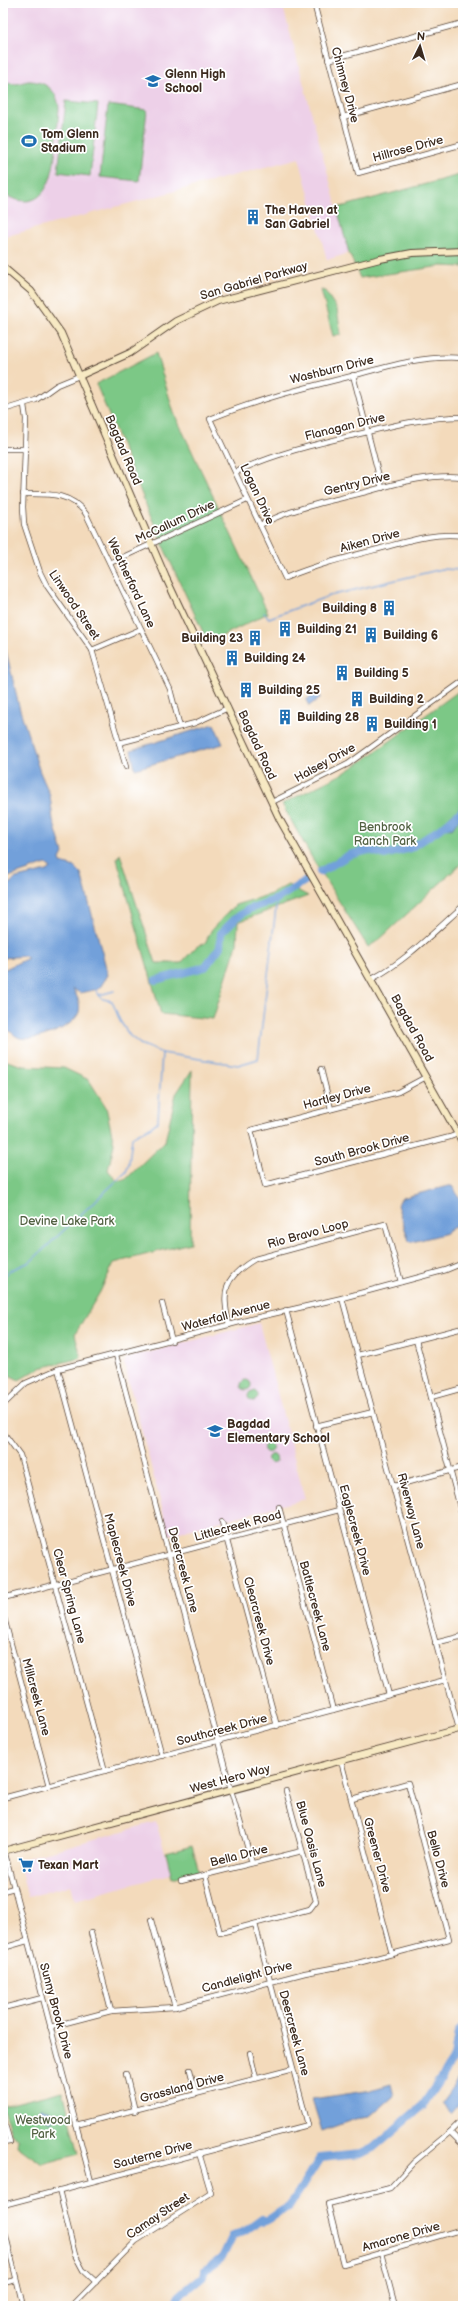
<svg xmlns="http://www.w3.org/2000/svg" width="466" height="2309" viewBox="0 0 466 2309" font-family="'Balsamiq Sans',sans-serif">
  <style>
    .built { fill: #edd0e8 }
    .green { fill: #7cc886; stroke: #5c7952 }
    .water { fill: #72a0da; stroke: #56657c }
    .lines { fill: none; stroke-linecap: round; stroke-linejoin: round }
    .stream { stroke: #72a0da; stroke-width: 1.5 }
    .river { stroke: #72a0da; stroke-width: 8 }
    .street-casing { stroke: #574436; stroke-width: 6 }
    .secondary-casing { stroke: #574436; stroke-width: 8 }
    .street { stroke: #fff; stroke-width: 4.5 }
    .secondary { stroke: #f7e9c3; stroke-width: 6 }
    .labels { text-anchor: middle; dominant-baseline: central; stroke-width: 3.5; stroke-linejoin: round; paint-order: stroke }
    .poi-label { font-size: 12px; font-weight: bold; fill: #3b2a1e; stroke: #fff; text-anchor: start }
    .street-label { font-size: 12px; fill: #3b2a1e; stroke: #fff }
    .park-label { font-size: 12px; fill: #526142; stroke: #fff }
  </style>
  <rect width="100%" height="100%" fill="#fff"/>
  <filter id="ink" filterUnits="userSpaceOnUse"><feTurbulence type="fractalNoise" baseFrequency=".025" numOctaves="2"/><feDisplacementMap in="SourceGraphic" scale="8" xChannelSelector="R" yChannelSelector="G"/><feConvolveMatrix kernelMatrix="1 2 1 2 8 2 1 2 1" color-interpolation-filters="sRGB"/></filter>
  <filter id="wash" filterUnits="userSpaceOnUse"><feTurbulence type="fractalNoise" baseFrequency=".012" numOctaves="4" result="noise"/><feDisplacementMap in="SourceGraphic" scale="16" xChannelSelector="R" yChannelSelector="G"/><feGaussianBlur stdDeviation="0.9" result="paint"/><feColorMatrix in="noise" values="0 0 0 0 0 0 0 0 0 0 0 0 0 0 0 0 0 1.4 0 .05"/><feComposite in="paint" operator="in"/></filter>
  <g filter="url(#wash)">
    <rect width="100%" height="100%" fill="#f3dabb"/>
    <g class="built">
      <polygon points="3,3 282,3 349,253 327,260 299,158 3,237"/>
      <polygon points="259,1323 305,1499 169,1535 124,1363 127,1358"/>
      <polygon points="156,1822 171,1874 75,1900 71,1885 28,1897 18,1860"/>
    </g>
    <g class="green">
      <path d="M28,81C46,81 58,91 59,109C55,144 60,225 3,194V105L6,83L16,84Z"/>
      <polygon points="66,101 98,104 90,176 58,172"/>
      <polygon points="108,105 147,110 139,181 100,177"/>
      <polygon points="463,174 463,267 442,266 360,278 349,253 337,208"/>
      <polygon points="321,290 325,291 337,309 341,334 333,336"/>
      <polygon points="156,353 174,413 268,613 208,643 164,548 96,384"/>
      <polygon points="463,688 463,862 379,940 368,947 316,865 282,804 344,773 364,760"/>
      <polygon points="120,854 156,963 181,963 196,947 205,943 212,929 235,905 271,894 288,885 308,896 238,922 237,944 213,1019 161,1014 117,859"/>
      <polygon points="4,1060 23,1066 64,1068 89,1080 106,1107 114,1144 108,1170 117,1181 125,1180 165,1141 176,1094 192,1070 190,1243 114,1263 100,1292 75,1334 81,1358 40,1368 19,1380 3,1372"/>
      <circle cx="246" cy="1385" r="5"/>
      <circle cx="253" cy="1396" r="5"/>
      <circle cx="268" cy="1448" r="4.5"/>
      <circle cx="272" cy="1459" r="4.5"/>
      <polygon points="192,1846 199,1871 172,1878 166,1853"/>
      <polygon points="63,2091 79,2154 42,2164 17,2146 18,2139 11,2133 3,2106"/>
    </g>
    <g class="water">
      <path d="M3,638L20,710L40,772L50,795L53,820L63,853L60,859L61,863L75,867L81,873L108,975L99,989L80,993L73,989C77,997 81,1002 79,1012C74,1028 35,1042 20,1038C14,1036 8,1029 3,1025V970L28,958L25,956L3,958V884H9L16,878L47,871L51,868L46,864L3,879Z"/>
      <polygon points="316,693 321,697 309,706 306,700"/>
      <polygon points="214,724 223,744 135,769 131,750"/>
      <path d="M463,801C463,814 459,820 452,829L446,828C443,822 451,813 457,812Z"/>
      <polygon points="448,1186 452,1186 463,1203 463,1221 444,1234 412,1242 409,1241 397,1205 402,1198"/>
      <polygon points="463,2072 463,2100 451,2114 441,2103"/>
      <polygon points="391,2084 394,2096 370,2117 355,2119 322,2131 312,2099 367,2091"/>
      <polygon points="42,2106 55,2114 51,2122 37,2114"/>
    </g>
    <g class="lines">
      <g class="stream">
        <polyline points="264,613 269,618 329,596 442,569 463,570"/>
        <polyline points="95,988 99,995 114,991"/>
        <polyline points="99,995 103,999 112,1001 120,1021 130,1036 140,1044 162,1053 238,1065 258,1059 277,899"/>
        <path d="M3,1277L11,1270L30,1262L126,1172L129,1163L132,1137C141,1131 151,1129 158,1121L162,1053"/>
        <polyline points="454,2058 463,2066"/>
      </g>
      <g class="river">
        <polyline points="320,872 349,855 369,850 385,855 411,848 444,826 463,810"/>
        <polyline points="156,980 205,967 220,947 221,933 236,918 249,909 277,899 305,881"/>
        <path d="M175,2306L180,2295L203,2276L204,2271L222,2258L233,2235L244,2232L262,2219L263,2222C273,2219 279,2210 289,2207L320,2158L361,2154L373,2148L423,2105L454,2058L458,2032L463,2027"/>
      </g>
    </g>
  </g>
  <g filter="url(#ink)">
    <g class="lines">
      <g class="street-casing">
        <g id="street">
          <polyline points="314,3 358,173 463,144"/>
          <polyline points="328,60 463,23"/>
          <polyline points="343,117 463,84"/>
          <path d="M463,358C425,355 388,366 352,376C303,388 256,400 210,419L285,578C316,565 348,557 382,548C408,541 435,532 463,536"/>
          <polyline points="353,375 382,488"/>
          <polyline points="24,405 26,419 23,507 24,524 40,572 47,586 92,650 126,767"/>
          <polyline points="3,410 36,400 57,385 79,376"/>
          <polyline points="3,449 25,449"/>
          <path d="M236,472C277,452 322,443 367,432C399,424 429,417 463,417"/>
          <path d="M23,494C48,494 71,492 86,514L170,689L180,727"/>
          <path d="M260,525C290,509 325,502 358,494C392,485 428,473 463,477"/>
          <polyline points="110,563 247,500"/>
          <polyline points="92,650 141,629"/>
          <polyline points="119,743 195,723 228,708"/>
          <polyline points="272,802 348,764 463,681"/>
          <path d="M372,979C407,960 434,932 463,906"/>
          <polyline points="321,1069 331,1109"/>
          <polyline points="426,1077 398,1092 251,1130 265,1185 450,1137 463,1132"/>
          <polyline points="342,1298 459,1729"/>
          <polyline points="162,1303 172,1341"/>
          <polyline points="286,1310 389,1695"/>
          <path d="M229,1325C222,1290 223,1278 255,1259L385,1224L401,1282"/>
          <polyline points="416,1340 463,1519"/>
          <polyline points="116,1355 231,1790 252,1863"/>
          <polyline points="358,1355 463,1328"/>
          <polyline points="58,1369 162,1756"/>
          <polyline points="431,1397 463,1388"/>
          <polyline points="3,1405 26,1383 58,1369 259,1317 342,1298 446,1270 463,1263"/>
          <polyline points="316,1426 373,1412"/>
          <polyline points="3,1432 20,1455 105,1771"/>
          <polyline points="394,1486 463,1467"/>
          <polyline points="279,1507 333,1710"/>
          <polyline points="222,1522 277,1726"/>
          <polyline points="3,1598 339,1510"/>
          <polyline points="3,1614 49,1786"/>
          <polyline points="435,1643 463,1636"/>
          <polyline points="341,1761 392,1954"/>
          <polyline points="3,1798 445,1680"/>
          <polyline points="3,1846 91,2181"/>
          <polyline points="205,1875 220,1933 310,1909 316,1901 286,1791"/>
          <polyline points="181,1881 302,1851"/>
          <polyline points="3,1891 14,1888"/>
          <polyline points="151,1920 175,2007"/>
          <polyline points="91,1933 111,2011"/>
          <polyline points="3,1948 27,1941"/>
          <polyline points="3,2008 42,1998"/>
          <polyline points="50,2027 111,2011 175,2007 305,1973 354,1964 449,1939 408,1783 352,1799"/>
          <polyline points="250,2053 256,2078"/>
          <polyline points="190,2070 196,2094"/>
          <polyline points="126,2074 135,2111"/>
          <polyline points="3,2118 10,2142 3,2143"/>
          <polyline points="463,2119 450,2132 414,2162 390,2188 328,2204 343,2264 463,2229"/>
          <polyline points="76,2125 293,2069"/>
          <polyline points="450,2132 463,2145"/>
          <polyline points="59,2190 75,2255 83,2270 96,2282"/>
          <polyline points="3,2205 308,2125 255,1924"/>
          <polyline points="3,2224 23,2306"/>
          <polyline points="381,2253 395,2306"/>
          <polyline points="3,2283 16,2280"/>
          <polyline points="72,2306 136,2241 211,2193 199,2153"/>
        </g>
      </g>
      <g class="secondary-casing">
        <g id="secondary">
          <polyline points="3,267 31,291 61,333 166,578 280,820 463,1143"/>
          <polyline points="79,376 130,353 176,321 218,301 380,259 412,253 463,251"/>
          <polyline points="3,1851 463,1728"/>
        </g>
      </g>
      <use href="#street" class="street"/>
      <use href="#secondary" class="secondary"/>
    </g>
  </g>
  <defs>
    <g id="school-bare" transform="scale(1.2)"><path d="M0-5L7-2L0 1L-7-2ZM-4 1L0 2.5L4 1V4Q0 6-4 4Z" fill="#1f6fb2" stroke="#fff" stroke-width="2.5" paint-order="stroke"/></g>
    <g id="stadium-bare" transform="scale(1.2)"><path d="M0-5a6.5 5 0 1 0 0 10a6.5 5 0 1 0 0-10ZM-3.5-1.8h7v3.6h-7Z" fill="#1f6fb2" stroke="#fff" stroke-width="2.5" paint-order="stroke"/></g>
    <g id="building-bare" transform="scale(1.2)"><path d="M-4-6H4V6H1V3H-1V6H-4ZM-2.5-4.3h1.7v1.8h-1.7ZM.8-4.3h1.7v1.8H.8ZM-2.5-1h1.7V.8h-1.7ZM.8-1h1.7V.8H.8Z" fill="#1f6fb2" stroke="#fff" stroke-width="2.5" paint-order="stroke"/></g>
    <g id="supermarket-bare" transform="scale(1.2)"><path d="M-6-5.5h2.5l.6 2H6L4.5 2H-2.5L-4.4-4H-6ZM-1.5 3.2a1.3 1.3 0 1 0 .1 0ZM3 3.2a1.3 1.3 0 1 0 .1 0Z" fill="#1f6fb2" stroke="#fff" stroke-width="2.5" paint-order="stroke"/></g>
  </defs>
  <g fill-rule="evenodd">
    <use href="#school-bare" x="153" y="81"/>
    <use href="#stadium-bare" x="29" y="141"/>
    <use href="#building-bare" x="253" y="217"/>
    <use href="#building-bare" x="389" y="608"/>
    <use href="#building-bare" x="285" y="629"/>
    <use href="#building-bare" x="371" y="635"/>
    <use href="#building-bare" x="255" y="638"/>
    <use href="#building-bare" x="232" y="658"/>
    <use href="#building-bare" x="342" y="673"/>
    <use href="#building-bare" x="246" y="690"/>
    <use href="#building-bare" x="357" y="699"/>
    <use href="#building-bare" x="285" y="717"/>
    <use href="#building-bare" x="372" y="724"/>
    <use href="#school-bare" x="215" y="1431"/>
    <use href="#supermarket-bare" x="26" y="1865"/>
  </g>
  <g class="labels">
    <g class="poi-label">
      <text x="165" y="74">Glenn High<tspan x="165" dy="14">School</tspan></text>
      <text x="41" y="134">Tom Glenn<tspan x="41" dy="14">Stadium</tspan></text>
      <text x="265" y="210">The Haven at<tspan x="265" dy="14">San Gabriel</tspan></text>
      <text x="377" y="608" text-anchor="end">Building 8</text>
      <text x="297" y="629">Building 21</text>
      <text x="383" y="635">Building 6</text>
      <text x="243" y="638" text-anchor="end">Building 23</text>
      <text x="244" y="658">Building 24</text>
      <text x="354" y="673">Building 5</text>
      <text x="258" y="690">Building 25</text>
      <text x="369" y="699">Building 2</text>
      <text x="297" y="717">Building 28</text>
      <text x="384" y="724">Building 1</text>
      <text x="227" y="1424">Bagdad<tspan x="227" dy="14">Elementary School</tspan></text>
      <text x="38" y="1865">Texan Mart</text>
    </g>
    <g class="street-label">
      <text transform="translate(345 85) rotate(75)">Chimney Drive</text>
      <text transform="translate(408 149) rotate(-15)">Hillrose Drive</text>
      <text transform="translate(254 281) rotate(-16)">San Gabriel Parkway</text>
      <text transform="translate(332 370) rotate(-14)">Washburn Drive</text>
      <text transform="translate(345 427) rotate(-14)">Flanagan Drive</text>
      <text transform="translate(123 450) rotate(67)">Bagdad Road</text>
      <text transform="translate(357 484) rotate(-14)">Gentry Drive</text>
      <text transform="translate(257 494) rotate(65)">Logan Drive</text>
      <text transform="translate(175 522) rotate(-25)">McCallum Drive</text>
      <text transform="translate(370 541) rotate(-15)">Aiken Drive</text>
      <text transform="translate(131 583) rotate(65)">Weatherford Lane</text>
      <text transform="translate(74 605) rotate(56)">Linwood Street</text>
      <text transform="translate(257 745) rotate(65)">Bagdad Road</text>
      <text transform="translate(325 763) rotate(-29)">Halsey Drive</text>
      <text transform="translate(412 1028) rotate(61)">Bagdad Road</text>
      <text transform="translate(337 1097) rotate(-15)">Hartley Drive</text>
      <text transform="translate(362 1150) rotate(-15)">South Brook Drive</text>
      <text transform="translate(308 1234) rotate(-15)">Rio Bravo Loop</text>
      <text transform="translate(226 1316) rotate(-15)">Waterfall Avenue</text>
      <text transform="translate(411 1511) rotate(75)">Riverway Lane</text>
      <text transform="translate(238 1526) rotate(-15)">Littlecreek Road</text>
      <text transform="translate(355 1530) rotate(75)">Eaglecreek Drive</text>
      <text transform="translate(120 1560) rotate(75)">Maplecreek Drive</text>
      <text transform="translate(183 1570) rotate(75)">Deercreek Lane</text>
      <text transform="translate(69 1596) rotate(75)">Clear Spring Lane</text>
      <text transform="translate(315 1606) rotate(75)">Battlecreek Lane</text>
      <text transform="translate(259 1621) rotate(75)">Clearcreek Drive</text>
      <text transform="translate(36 1697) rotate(75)">Millcreek Lane</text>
      <text transform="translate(222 1730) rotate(-15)">Southcreek Drive</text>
      <text transform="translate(230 1779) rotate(-15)">West Hero Way</text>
      <text transform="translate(311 1844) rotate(75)">Blue Oasis Lane</text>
      <text transform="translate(377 1855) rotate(75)">Greener Drive</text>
      <text transform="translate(239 1856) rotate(-14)">Bella Drive</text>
      <text transform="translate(438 1859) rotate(75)">Bello Drive</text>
      <text transform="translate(247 1977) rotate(-15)">Candlelight Drive</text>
      <text transform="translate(56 2011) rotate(75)">Sunny Brook Drive</text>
      <text transform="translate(294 2033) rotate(75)">Deercreek Lane</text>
      <text transform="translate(182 2088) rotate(-15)">Grassland Drive</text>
      <text transform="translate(153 2155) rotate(-15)">Sauterne Drive</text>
      <text transform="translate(158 2216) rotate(-34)">Camay Street</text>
      <text transform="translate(401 2237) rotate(-16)">Amarone Drive</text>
    </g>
    <g class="park-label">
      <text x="385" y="827">Benbrook<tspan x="385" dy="14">Ranch Park</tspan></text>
      <text x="67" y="1221">Devine Lake Park</text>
      <text x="43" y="2120">Westwood<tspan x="43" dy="14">Park</tspan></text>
    </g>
  </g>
  <rect width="466" height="2309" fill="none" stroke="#fff" stroke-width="16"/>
  <g transform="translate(420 46) rotate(5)" stroke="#ffffff" stroke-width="3" paint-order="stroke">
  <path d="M0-3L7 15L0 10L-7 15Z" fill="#3b2a1e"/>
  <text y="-6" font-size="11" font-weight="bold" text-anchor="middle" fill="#3b2a1e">N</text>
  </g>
</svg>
